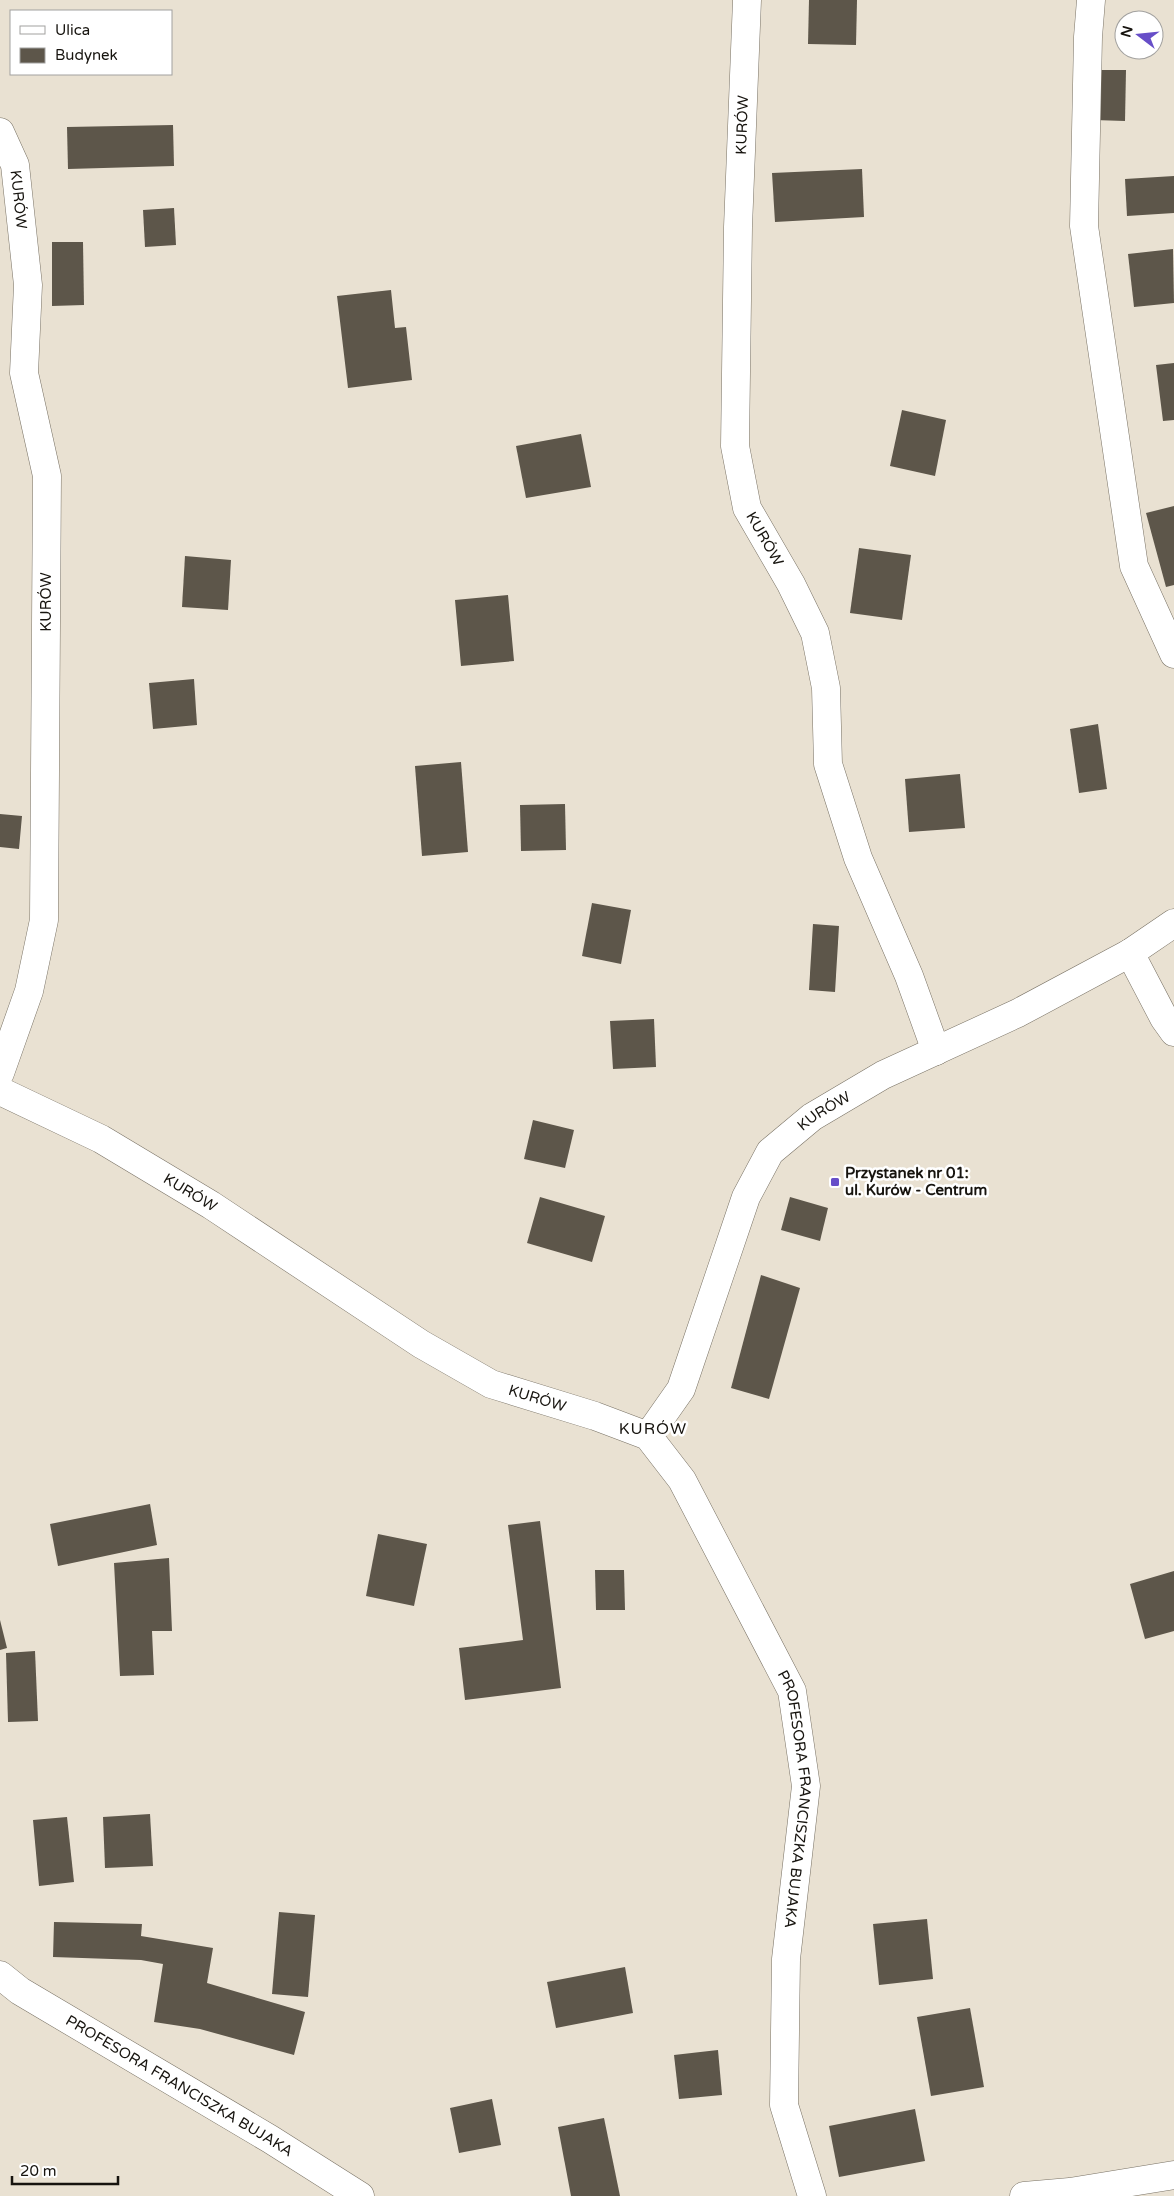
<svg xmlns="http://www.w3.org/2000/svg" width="1174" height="2196" viewBox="0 0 1174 2196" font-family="'Varela Round',sans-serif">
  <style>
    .building { fill: #5d564a }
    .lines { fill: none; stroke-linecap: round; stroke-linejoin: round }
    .street-casing { stroke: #797265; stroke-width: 29 }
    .secondary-casing { stroke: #797265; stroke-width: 29 }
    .street { stroke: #fff; stroke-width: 28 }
    .secondary { stroke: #fff; stroke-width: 28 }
    .poi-dot { fill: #674ec8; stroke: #fff; stroke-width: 2 }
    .labels { text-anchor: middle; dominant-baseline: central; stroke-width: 5; stroke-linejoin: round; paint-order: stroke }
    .street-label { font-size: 15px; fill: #17140f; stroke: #fff }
    .poi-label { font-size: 15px; font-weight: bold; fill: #17140f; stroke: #fff; text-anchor: start }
    .neighbourhood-label { font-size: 16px; letter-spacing: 1px; fill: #17140f; stroke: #fff }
  </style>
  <rect width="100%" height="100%" fill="#e9e1d2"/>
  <g class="building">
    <polygon points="809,0 857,0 856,45 808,44"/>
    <polygon points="1095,70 1126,70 1125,121 1094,120"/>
    <polygon points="173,125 174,166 68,169 67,127"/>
    <polygon points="862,169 864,217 775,222 772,173"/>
    <polygon points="1174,176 1174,213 1127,216 1125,179"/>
    <polygon points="174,208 176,245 145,247 143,210"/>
    <polygon points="52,242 83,242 84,305 52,306"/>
    <polygon points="1173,249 1174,303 1134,307 1128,254"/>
    <polygon points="391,290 395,328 406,327 412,380 348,388 337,296"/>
    <polygon points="1174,363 1174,420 1163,421 1156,365"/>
    <polygon points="902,410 946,420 935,476 890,466"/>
    <polygon points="581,434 591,487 526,498 516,446"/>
    <polygon points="1174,506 1174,585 1166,587 1146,513"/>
    <polygon points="859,548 911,555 902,620 850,613"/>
    <polygon points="185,556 231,560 228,610 182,607"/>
    <polygon points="508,595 514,661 461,666 455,600"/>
    <polygon points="194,679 197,725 153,729 149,683"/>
    <polygon points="1098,724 1107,789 1079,793 1070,729"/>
    <polygon points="461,762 468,852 422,856 415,766"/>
    <polygon points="960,774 965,828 909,832 905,779"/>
    <polygon points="565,804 566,850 521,851 520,805"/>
    <polygon points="0,814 22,816 19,849 0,847"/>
    <polygon points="592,903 631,910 621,964 582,956"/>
    <polygon points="813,924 839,926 835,992 809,990"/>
    <polygon points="654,1019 656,1067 613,1069 610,1021"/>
    <polygon points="533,1120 574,1130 565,1168 524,1159"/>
    <polygon points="540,1197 605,1216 592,1262 527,1243"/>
    <polygon points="790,1197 828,1208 820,1241 781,1230"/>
    <polygon points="761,1275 800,1288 769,1399 731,1388"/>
    <polygon points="150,1504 157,1545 58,1566 50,1524"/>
    <polygon points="540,1521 561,1688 465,1700 459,1648 523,1640 508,1525"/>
    <polygon points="378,1534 427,1544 414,1606 366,1596"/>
    <polygon points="169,1558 172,1631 152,1631 154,1675 120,1676 114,1563"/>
    <polygon points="595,1570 624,1570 625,1610 596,1610"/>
    <polygon points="1174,1571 1174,1631 1145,1639 1130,1584"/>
    <polygon points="0,1620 7,1648 0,1650"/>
    <polygon points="35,1651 38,1721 8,1722 6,1653"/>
    <polygon points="150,1814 153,1866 105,1868 103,1817"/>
    <polygon points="67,1817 74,1882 39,1886 33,1820"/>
    <polygon points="279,1912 315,1915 308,1997 272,1994"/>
    <polygon points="927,1919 933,1979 879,1985 873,1924"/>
    <polygon points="54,1922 142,1924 141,1936 213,1948 207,1983 305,2012 294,2055 200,2029 154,2022 163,1964 141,1960 53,1957"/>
    <polygon points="625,1967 633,2013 556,2028 547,1982"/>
    <polygon points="970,2008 984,2087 931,2096 917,2017"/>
    <polygon points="718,2050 722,2095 679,2099 674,2055"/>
    <polygon points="492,2099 501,2145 459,2153 450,2108"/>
    <polygon points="915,2109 925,2161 839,2177 829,2126"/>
    <polygon points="604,2118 620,2196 571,2196 558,2127"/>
  </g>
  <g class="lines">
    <g class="street-casing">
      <g id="street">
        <path id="s1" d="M747,0L738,227L735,446L747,508L791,584L815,633L826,688L828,764L858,858L909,976L936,1051"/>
        <polyline points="1091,0 1088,37 1084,226 1134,566 1174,654"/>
        <path id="s2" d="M0,132L15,165L28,285L24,373L47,476L44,920L29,991L0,1073"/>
        <polyline points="1130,953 1164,1018 1174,1032"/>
        <path id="s3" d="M648,1436L681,1389L746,1197L770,1152L812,1117L883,1075L1018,1013L1130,953L1174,923"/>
        <path id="s4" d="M0,1975L20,1991L270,2139L360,2196"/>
        <polyline points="1024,2196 1070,2192 1174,2175"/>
      </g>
    </g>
    <g class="secondary-casing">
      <g id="secondary">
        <path id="s5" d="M0,1091L101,1139L211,1205L421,1344L491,1384L595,1416L648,1436L682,1480L792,1691L806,1786L786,1959L784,2105L812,2196"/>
      </g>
    </g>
    <use href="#street" class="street"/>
    <use href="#secondary" class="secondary"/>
  </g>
  <rect class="poi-dot" x="830" y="1177" width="10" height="10" rx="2.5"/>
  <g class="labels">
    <g class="street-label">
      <text transform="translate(742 125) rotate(-88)">KURÓW</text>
      <text stroke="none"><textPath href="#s2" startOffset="71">KURÓW</textPath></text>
      <text stroke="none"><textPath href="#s1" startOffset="545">KURÓW</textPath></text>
      <text transform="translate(46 602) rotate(-90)">KURÓW</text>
      <text stroke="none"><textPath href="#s3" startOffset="379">KURÓW</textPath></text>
      <text stroke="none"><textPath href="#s5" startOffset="216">KURÓW</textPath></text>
      <text stroke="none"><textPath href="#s5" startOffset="621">KURÓW</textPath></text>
      <text stroke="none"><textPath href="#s5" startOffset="1140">PROFESORA FRANCISZKA BUJAKA</textPath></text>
      <text stroke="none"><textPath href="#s4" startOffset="211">PROFESORA FRANCISZKA BUJAKA</textPath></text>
    </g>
    <g class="poi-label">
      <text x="845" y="1173">Przystanek nr 01:<tspan x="845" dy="17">ul. Kurów - Centrum</tspan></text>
    </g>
    <g class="neighbourhood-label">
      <text x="653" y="1429">KURÓW</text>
    </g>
  </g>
  <rect x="10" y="10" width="162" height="65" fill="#ffffff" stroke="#a2a19f"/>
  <rect x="20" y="26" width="25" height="8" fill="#ffffff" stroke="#a2a19f"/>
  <text x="55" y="35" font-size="15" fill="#17140f">Ulica</text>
  <rect x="20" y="48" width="25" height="15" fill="#5d564a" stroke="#a2a19f"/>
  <text x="55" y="60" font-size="15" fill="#17140f">Budynek</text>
  <g transform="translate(1139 35) rotate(286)"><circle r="24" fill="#ffffff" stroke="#a2a19f"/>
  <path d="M0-4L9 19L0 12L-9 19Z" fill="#674ec8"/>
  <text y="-8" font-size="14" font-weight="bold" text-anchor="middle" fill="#17140f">N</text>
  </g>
  <path d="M12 2176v8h106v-8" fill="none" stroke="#17140f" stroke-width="2.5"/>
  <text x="20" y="2176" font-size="15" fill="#17140f" stroke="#ffffff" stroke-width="4" paint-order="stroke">20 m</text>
</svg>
